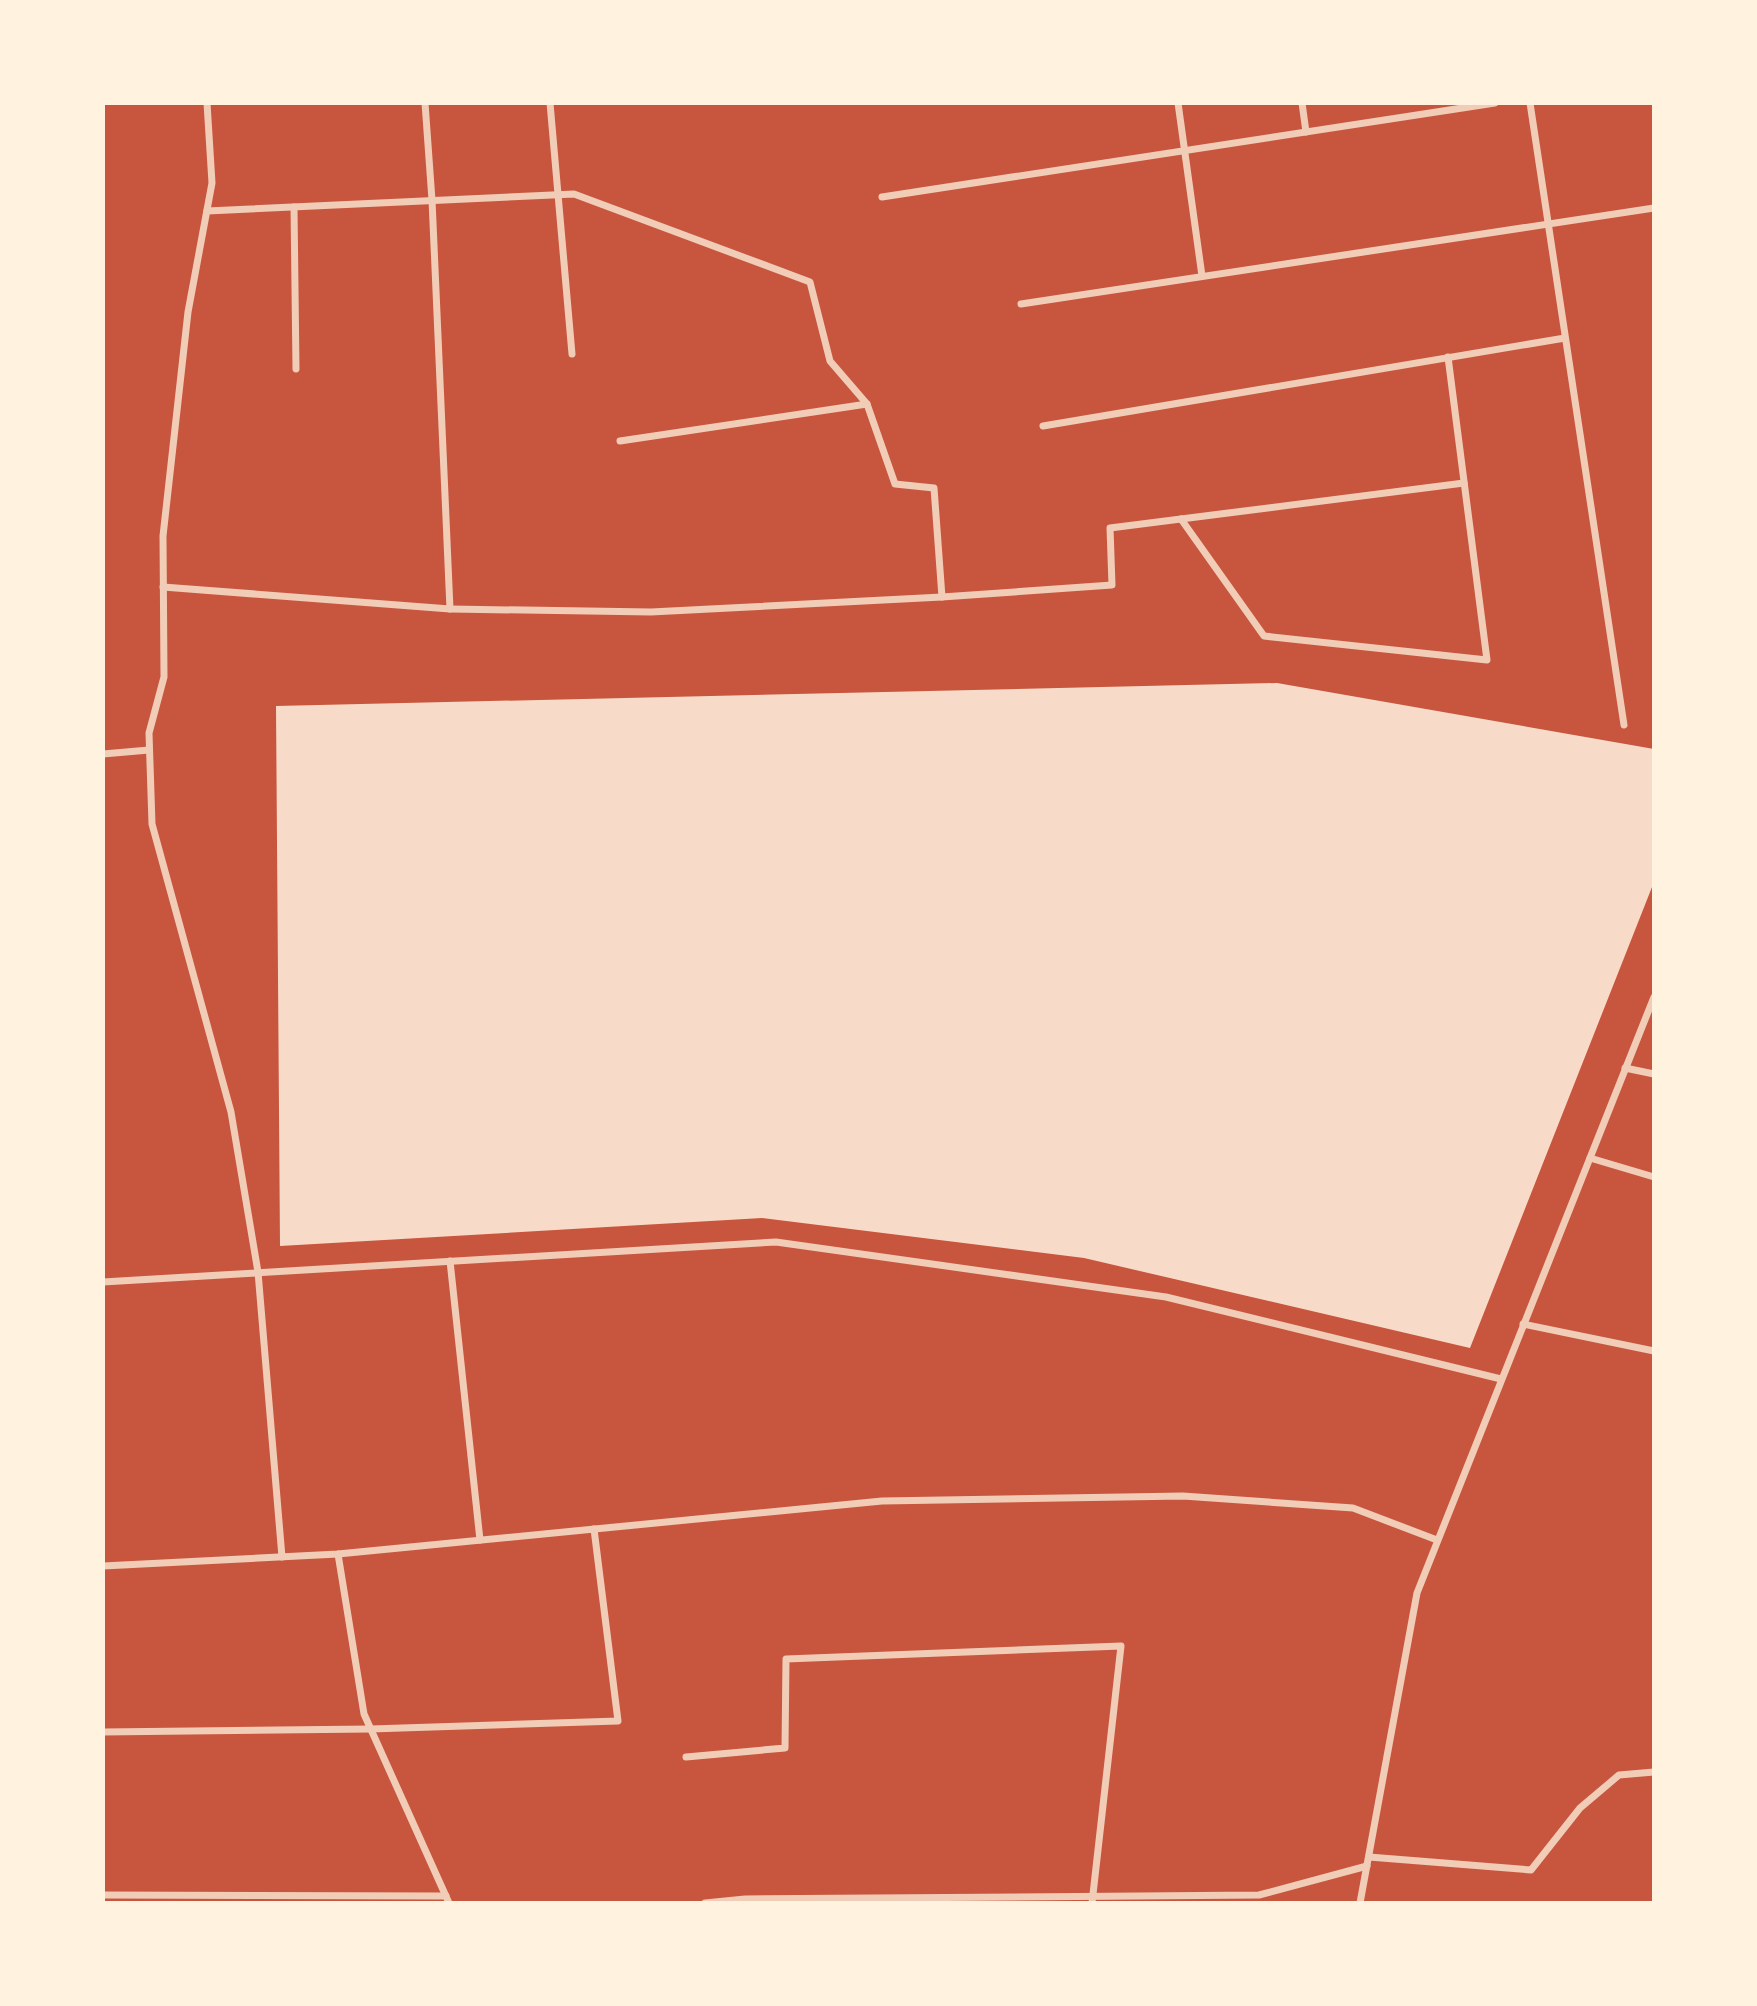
<svg xmlns="http://www.w3.org/2000/svg" width="1757" height="2006" viewBox="0 0 1757 2006" font-family="'Playfair Display',serif">
  <style>
    .building { fill: #f7dbc8 }
    .lines { fill: none; stroke-linecap: round; stroke-linejoin: round }
    .minor { stroke: #f1ccb7; stroke-width: 7 }
  </style>
  <rect width="100%" height="100%" fill="#c8553d"/>
  <polygon class="building" points="1277,683 1654,749 1654,882 1470,1348 1084,1258 762,1218 280,1246 276,706"/>
  <g class="lines">
    <g class="minor">
      <polyline points="207,103 212,183 188,312 163,536 164,677 149,733 152,824 231,1112 258,1272 282,1557"/>
      <polyline points="550,103 572,354"/>
      <polyline points="1178,103 1202,276"/>
      <polyline points="1302,103 1306,132"/>
      <polyline points="1530,103 1624,725"/>
      <polyline points="882,197 1495,103"/>
      <polyline points="294,207 296,369"/>
      <polyline points="207,211 574,194 810,282 830,361 867,404 895,484 934,488 942,597"/>
      <polyline points="1021,304 1654,208"/>
      <polyline points="1043,426 1565,338"/>
      <polyline points="620,441 867,404"/>
      <polyline points="1181,519 1264,636 1487,660 1448,357"/>
      <polyline points="163,587 450,609 432,200 425,103"/>
      <polyline points="450,609 651,612 942,597 1112,585 1110,528 1464,483"/>
      <polyline points="103,754 149,750"/>
      <polyline points="1625,1068 1654,1074"/>
      <polyline points="1590,1158 1654,1177"/>
      <polyline points="450,1261 480,1540"/>
      <polyline points="103,1282 776,1242 1166,1297 1501,1379"/>
      <polyline points="1523,1324 1654,1351"/>
      <polyline points="338,1554 364,1714 449,1903"/>
      <polyline points="103,1566 338,1554 882,1501 1183,1496 1353,1508 1437,1540"/>
      <polyline points="103,1732 371,1729 618,1721 594,1529"/>
      <polyline points="686,1757 785,1748 786,1659 1121,1646 1092,1903"/>
      <polyline points="1369,1857 1531,1870 1580,1808 1619,1775 1654,1772"/>
      <polyline points="103,1895 446,1896"/>
      <polyline points="705,1903 745,1899 1259,1895 1367,1866"/>
      <polyline points="1360,1903 1417,1593 1654,997"/>
    </g>
  </g>
  <rect width="1757" height="2006" fill="none" stroke="#fff3e0" stroke-width="210"/>
</svg>
